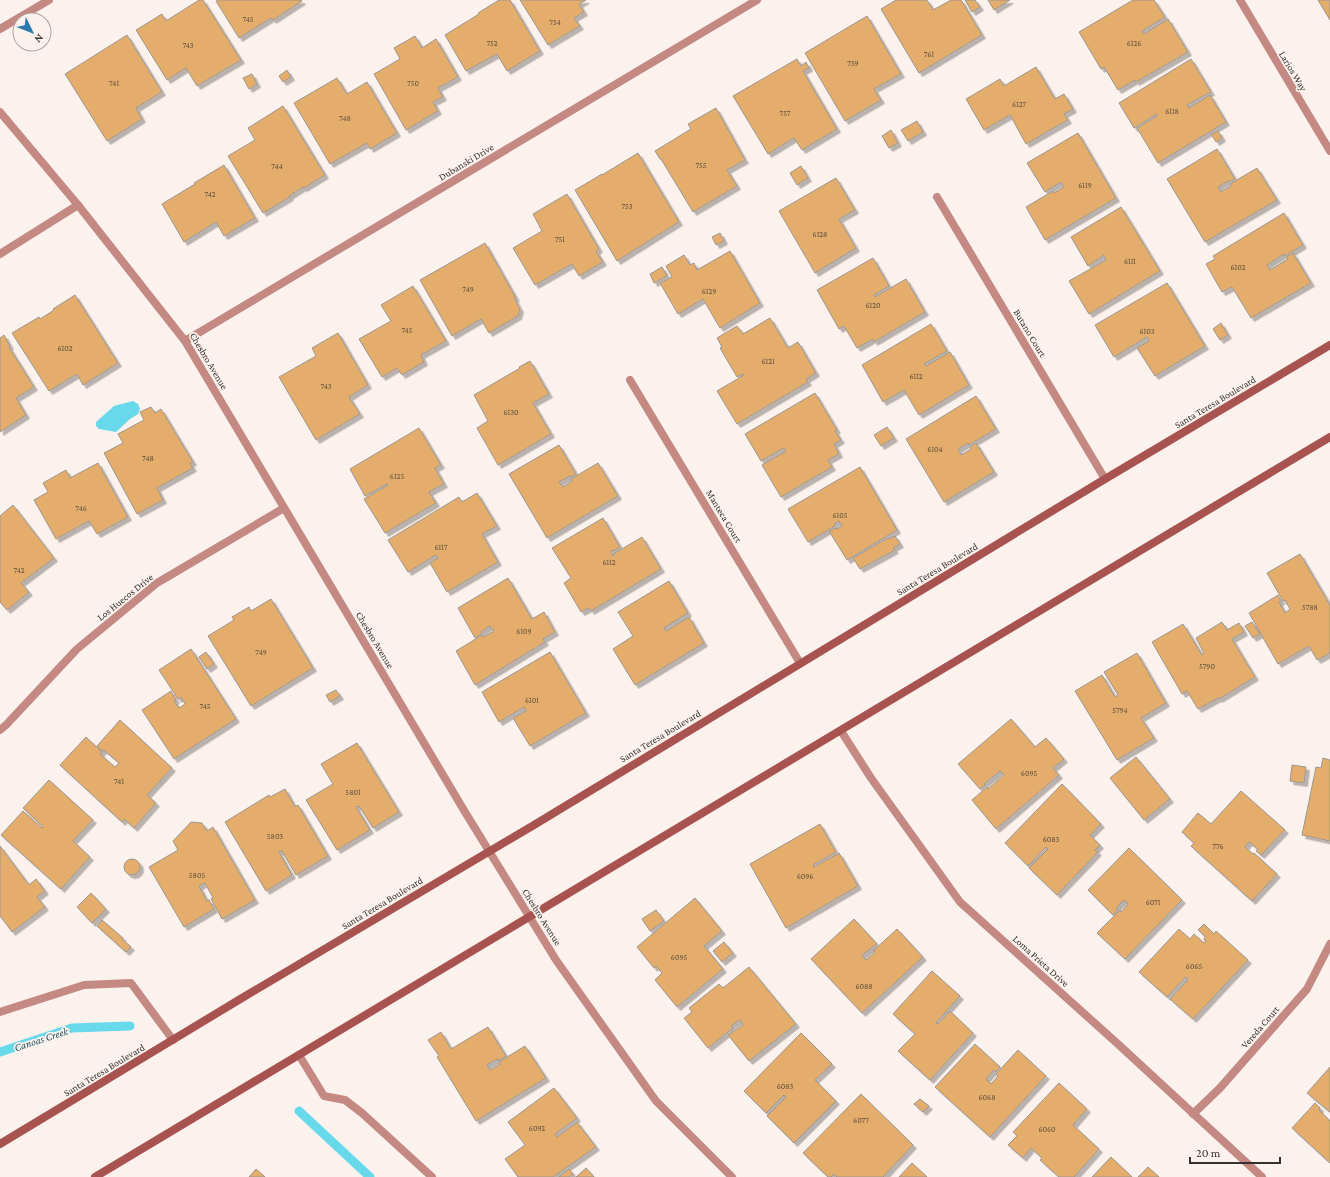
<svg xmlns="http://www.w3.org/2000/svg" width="1330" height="1177" viewBox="0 0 1330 1177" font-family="'Crimson Pro',serif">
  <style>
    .water { fill: #68d8eb }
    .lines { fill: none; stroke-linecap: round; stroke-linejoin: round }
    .stream { stroke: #68d8eb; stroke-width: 9 }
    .building { fill: #e4ad6c; stroke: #9c968e; filter: url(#shadow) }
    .service { stroke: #c58984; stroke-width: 8 }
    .minor { stroke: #c58984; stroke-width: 8 }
    .secondary { stroke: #a8534f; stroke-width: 8 }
    .labels { text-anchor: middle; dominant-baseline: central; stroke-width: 3.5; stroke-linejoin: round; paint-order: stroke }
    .number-label { font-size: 8px; fill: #60503e }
    .street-label { font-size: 10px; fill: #34312f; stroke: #fcf2ed }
    .water-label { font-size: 11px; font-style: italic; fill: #295962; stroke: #fcf2ed }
  </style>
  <defs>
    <filter id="shadow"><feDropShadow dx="3.5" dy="3.5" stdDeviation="0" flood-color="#0004"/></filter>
  </defs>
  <rect width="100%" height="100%" fill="#fcf2ed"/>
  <polygon class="water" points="133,401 138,404 140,409 138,414 130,419 116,432 99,429 96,426 96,422 114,406"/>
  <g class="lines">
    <g class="stream">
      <polyline points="0,1052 72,1028 130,1026"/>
      <polyline points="299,1111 370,1177"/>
    </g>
  </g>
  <g class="building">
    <polygon points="199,0 203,0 241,60 197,86 186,68 167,80 136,30 162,14 166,21"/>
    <polygon points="218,0 301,0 302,1 273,20 271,18 239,38 216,1"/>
    <polygon points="499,0 510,0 540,51 507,71 497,54 466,71 445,35 479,14 478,13"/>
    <polygon points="520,0 586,0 579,4 584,12 574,18 580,26 548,45"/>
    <polygon points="896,0 927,0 933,10 951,0 961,0 982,35 919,73 881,9"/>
    <polygon points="965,0 975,0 980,7 972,12"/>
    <polygon points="988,0 1010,0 994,10"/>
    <polygon points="1133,0 1154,0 1165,17 1142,31 1144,34 1168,19 1188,52 1136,82 1135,80 1118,90 1104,67 1101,69 1079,32"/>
    <polygon points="1318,0 1330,0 1330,20"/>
    <polygon points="867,16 901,74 874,89 881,100 845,121 805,53"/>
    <polygon points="127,35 162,92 136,108 142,119 107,141 65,74"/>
    <polygon points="415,36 422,48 436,39 458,77 438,88 443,97 433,102 438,111 406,130 374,74 400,59 394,48"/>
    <polygon points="797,59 801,66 806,62 809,68 803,71 837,129 802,150 794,138 768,154 733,96"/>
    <polygon points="1191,59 1211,92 1187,105 1189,108 1210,95 1226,122 1158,163 1137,128 1157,116 1157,114 1134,128 1119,103"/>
    <polygon points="1036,67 1055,99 1064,94 1073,109 1064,114 1068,120 1026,144 1010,115 984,130 966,99 1000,79 1004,86"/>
    <polygon points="287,70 291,77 283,82 279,76"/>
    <polygon points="252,74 257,84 249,89 243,78"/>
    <polygon points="337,78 347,94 367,82 397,133 370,149 367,143 330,164 294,103"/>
    <polygon points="283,106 325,175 304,188 303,187 289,196 290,197 263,213 228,156 255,140 248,128"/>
    <polygon points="716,108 745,160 727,170 737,186 693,212 661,159 660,159 655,151 691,129 688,124"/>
    <polygon points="917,121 923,132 908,141 901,130"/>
    <polygon points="891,130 898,143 889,148 882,136"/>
    <polygon points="1218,131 1222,138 1216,142 1211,134"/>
    <polygon points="1078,133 1116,198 1045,240 1026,207 1053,191 1054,193 1064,187 1061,182 1045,192 1027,163"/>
    <polygon points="1217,149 1235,179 1229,182 1228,181 1218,187 1221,192 1231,186 1230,184 1257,168 1277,200 1205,242 1167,179"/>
    <polygon points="638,153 679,222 617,261 575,190 602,174 602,175"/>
    <polygon points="224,165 255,218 224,236 216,222 184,242 162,204 195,184 194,183"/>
    <polygon points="801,166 808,178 797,185 790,173"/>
    <polygon points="836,178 855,210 839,219 856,248 815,273 779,211"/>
    <polygon points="567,194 599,249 596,251 603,262 579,276 572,264 535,285 513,248 542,231 533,214"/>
    <polygon points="1121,207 1160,271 1089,314 1069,281 1106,260 1104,255 1088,266 1071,237"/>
    <polygon points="1284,213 1303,245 1285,256 1284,254 1267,265 1270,270 1288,259 1286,257 1293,253 1311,283 1251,318 1232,287 1222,292 1206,264 1215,259 1213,256"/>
    <polygon points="720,233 724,241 716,245 712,237"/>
    <polygon points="485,243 516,298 514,298 520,309 518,316 489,333 481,319 452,336 420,280"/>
    <polygon points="730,251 760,303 720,328 703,299 678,314 660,283 672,277 666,266 684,255 690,265 694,263 697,270"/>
    <polygon points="873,258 889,286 874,295 875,297 906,279 925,312 874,342 873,339 857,348 844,326 839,329 817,290"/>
    <polygon points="662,267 667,276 654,283 650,274"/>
    <polygon points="1167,283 1205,346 1155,376 1137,348 1149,341 1147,337 1114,357 1095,325"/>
    <polygon points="413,286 446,341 421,355 424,362 402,375 397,368 382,377 359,339 391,321 381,305"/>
    <polygon points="75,295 118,363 83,385 77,374 49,391 12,333 39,317 40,319 54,310 53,309"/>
    <polygon points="770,318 788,348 798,342 816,373 806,379 808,382 737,424 717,391 744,375 743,374 737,377 720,348 722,347 717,338 737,326 743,334"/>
    <polygon points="1221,323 1228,335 1220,340 1213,329"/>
    <polygon points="931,324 947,351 924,364 926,366 950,352 969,385 919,415 904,390 883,402 862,365"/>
    <polygon points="338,333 368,385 349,397 360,414 316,440 279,377 316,356 312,348"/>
    <polygon points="4,335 10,346 9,347 34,387 16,398 26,415 0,432 0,338"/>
    <polygon points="530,361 549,394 533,403 551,434 498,465 477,428 488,421 474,395 520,368 519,367"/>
    <polygon points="815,393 837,430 835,431 841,440 834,444 839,454 828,460 832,467 781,497 762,465 786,451 784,448 761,461 745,434"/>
    <polygon points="976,396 996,429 969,445 968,443 958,449 961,455 971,449 970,447 976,443 994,472 944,502 906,439"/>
    <polygon points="151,407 155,413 161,409 193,462 190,463 193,468 157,488 163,500 137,514 104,453 123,443 118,434 144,420 140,412"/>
    <polygon points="887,427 894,438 881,446 874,435"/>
    <polygon points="419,428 441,465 435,468 444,484 429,492 436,503 385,533 364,499 388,485 387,484 365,496 350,469"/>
    <polygon points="559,445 576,474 571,477 570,476 559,482 563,487 572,481 571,479 598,463 618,496 547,538 509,474"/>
    <polygon points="98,463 128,517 97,534 89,521 56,539 34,500 48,492 43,483 66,470 70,478"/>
    <polygon points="860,467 897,530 847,560 829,531 836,528 837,529 842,526 839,521 834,524 835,526 808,542 788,509"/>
    <polygon points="477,493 497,526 482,534 498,562 447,592 430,563 438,558 436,555 408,572 388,540 459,497 462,502"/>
    <polygon points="13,505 54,558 21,583 29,592 7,610 0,602 0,516"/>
    <polygon points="603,518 620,547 614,551 613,550 611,551 613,556 615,553 642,537 661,569 591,611 589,608 581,612 564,583 571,578 552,548"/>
    <polygon points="895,536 900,544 893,548 895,550 860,569 853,558 888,538 888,539"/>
    <polygon points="1300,554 1330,605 1330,653 1317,660 1309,646 1278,664 1249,613 1278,595 1281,601 1279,602 1285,613 1290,609 1285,600 1283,601 1267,573"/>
    <polygon points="508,578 532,619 544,612 555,632 543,639 545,642 475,685 456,651 482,635 483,637 494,631 490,626 481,632 482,633 475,638 458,608"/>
    <polygon points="669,581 688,613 664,628 666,631 689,617 704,643 635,685 613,649 633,636 618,612"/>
    <polygon points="271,599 313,668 251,706 208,636 234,620 232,617 249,607 251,611"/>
    <polygon points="1222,622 1227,630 1239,623 1244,632 1232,639 1255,677 1219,699 1218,698 1198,709 1187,691 1182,694 1152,642 1183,624 1202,655 1204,653 1196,638"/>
    <polygon points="1252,622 1260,634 1253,638 1245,626"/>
    <polygon points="191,649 236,719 174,759 142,710 171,691 176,700 174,701 179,708 185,704 181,697 178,699 159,670"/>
    <polygon points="206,652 214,664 207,669 199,657"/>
    <polygon points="550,652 586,713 530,746 513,718 526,711 524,707 499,722 482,692"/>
    <polygon points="1137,653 1166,703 1141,718 1154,738 1117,760 1075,691 1102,675 1115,697 1118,695 1104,672"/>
    <polygon points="336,690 340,696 330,702 326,695"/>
    <polygon points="1011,719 1035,747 1046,738 1064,759 1053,768 1059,775 996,829 972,800 987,787 988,789 1004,775 1000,771 984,784 985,785 980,789 958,764"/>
    <polygon points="120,720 172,768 147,795 156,803 134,828 124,819 122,822 60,765 86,737 102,752 100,754 115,767 119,763 104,750 102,751 97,746"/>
    <polygon points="357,743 399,812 373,828 359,806 356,807 370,830 337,850 306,800 333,784 321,764"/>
    <polygon points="1136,757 1170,799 1144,820 1110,778"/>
    <polygon points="1323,758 1330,760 1330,841 1302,835 1316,767 1321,768"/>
    <polygon points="1292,765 1306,767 1304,783 1290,781"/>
    <polygon points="49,780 93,820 73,841 90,857 61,889 1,835 23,811 42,828 43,827 23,808"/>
    <polygon points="1062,784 1101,824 1090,835 1100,845 1095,850 1098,852 1057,895 1029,868 1048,849 1046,847 1028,866 1005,843"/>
    <polygon points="285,789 295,807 298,805 328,856 296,875 282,851 279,852 292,875 266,891 225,822 269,795 270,797"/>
    <polygon points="1241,791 1285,830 1261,855 1256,851 1258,849 1249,842 1245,847 1253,854 1254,853 1277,874 1252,901 1191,846 1194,843 1182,832 1198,813 1211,824"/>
    <polygon points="191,822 202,823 207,831 213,827 255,900 222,919 211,899 213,898 205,883 199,886 207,901 209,900 214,909 184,927 149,867 178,850 173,841"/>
    <polygon points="820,824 836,852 813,865 814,867 839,853 858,886 786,928 750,864"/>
    <polygon points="0,846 29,885 36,879 45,891 37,897 45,907 12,932 1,917 0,917"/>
    <polygon points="1129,848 1182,900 1125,959 1097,933 1120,910 1121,912 1128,904 1124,900 1116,908 1118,909 1113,915 1088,890"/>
    <circle cx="132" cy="867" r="8"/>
    <polygon points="91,893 106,909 92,923 77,907"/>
    <polygon points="695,898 722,931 704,946 723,969 677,1007 655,980 662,973 656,966 654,968 637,947"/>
    <polygon points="656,910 664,921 650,931 642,919"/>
    <polygon points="854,919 877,944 862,955 866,960 875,952 873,951 897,929 923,957 862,1013 811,959"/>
    <polygon points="102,920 123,938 122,939 131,947 126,952 97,926"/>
    <polygon points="1204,924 1214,934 1216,931 1248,960 1193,1019 1170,999 1188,980 1186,977 1167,997 1139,972 1179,929 1190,939 1194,934 1204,943 1206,941 1204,940 1205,936 1198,930"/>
    <polygon points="724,942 733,953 722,962 713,951"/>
    <polygon points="749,967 796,1024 749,1061 728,1035 743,1025 740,1020 731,1026 733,1028 708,1048 684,1018 692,1012 689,1008 719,984 723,988"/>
    <polygon points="932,971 960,996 936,1023 938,1024 950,1011 973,1033 930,1080 898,1051 915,1034 893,1014"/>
    <polygon points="488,1027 506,1056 498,1061 497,1059 487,1065 490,1070 500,1064 499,1062 525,1046 546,1078 476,1121 437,1057 439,1056 428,1040 441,1032 451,1049"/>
    <polygon points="801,1033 832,1064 815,1080 836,1101 794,1143 767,1116 786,1097 784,1095 766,1113 744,1091"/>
    <polygon points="975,1044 1000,1067 996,1072 994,1070 986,1079 991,1084 998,1076 996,1074 1018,1050 1046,1076 990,1137 935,1087"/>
    <polygon points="1330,1067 1330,1112 1307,1093"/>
    <polygon points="1059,1083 1087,1109 1073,1125 1099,1149 1074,1177 1059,1177 1040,1160 1042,1158 1031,1148 1023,1158 1008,1145 1017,1136 1013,1132"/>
    <polygon points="554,1088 577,1118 555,1134 557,1137 577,1122 596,1147 553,1177 518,1177 505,1159 525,1145 508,1122"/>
    <polygon points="861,1094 913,1145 883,1177 837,1177 834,1174 831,1177 828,1177 803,1153"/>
    <polygon points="920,1099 929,1106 923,1112 914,1104"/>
    <polygon points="1315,1103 1320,1108 1319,1110 1330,1121 1330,1163 1292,1128"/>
    <polygon points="1111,1157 1132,1177 1092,1177"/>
    <polygon points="912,1163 927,1177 899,1177"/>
    <polygon points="1148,1167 1159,1177 1138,1177"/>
    <polygon points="586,1168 594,1177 576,1177"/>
    <polygon points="256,1169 265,1177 249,1177"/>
    <polygon points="569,1169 573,1174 569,1177 559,1177"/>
  </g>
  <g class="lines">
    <g class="service">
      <polyline points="0,1012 84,985 131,983 173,1040"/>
      <polyline points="299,1055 324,1096 345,1100 362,1113 432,1177"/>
    </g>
    <g class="minor">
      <polyline points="1240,0 1330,151"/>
      <polyline points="0,29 49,0"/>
      <polyline points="0,112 78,205 185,341 465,812 556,960 656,1101 732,1177"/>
      <polyline points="937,197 1105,479"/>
      <polyline points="0,254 78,205"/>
      <polyline points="185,341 757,0"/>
      <polyline points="630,380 800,663"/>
      <polyline points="0,730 6,725 77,649 157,583 284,508"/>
      <polyline points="841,731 871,778 960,902 1119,1045 1262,1177"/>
      <polyline points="1193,1114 1220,1088 1307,989 1330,944"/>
    </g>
    <g class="secondary">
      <polyline points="0,1144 242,998 534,825 1105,479 1330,345"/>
      <polyline points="95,1177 1330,437"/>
    </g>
  </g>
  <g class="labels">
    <g class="number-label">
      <text x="248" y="19">745</text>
      <text x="555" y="22">754</text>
      <text x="492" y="43">752</text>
      <text x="1134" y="43">6126</text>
      <text x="188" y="45">743</text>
      <text x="929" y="54">761</text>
      <text x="853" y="63">759</text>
      <text x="114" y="83">741</text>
      <text x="413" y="83">750</text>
      <text x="1019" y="104">6127</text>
      <text x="1172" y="111">6118</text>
      <text x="785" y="113">757</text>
      <text x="345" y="118">748</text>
      <text x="701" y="165">755</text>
      <text x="277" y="166">744</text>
      <text x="1085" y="185">6119</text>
      <text x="210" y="194">742</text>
      <text x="627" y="206">753</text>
      <text x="820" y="234">6128</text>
      <text x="560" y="239">751</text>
      <text x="1130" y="261">6111</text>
      <text x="1238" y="267">6102</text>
      <text x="468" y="289">749</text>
      <text x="709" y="291">6129</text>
      <text x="873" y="305">6120</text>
      <text x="407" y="330">745</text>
      <text x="1147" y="331">6103</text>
      <text x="65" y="348">6102</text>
      <text x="768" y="361">6121</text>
      <text x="916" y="376">6112</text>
      <text x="326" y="386">743</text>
      <text x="511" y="412">6130</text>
      <text x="935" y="449">6104</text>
      <text x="148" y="458">748</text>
      <text x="397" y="476">6125</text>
      <text x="81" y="508">746</text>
      <text x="840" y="515">6105</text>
      <text x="441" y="547">6117</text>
      <text x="609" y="562">6112</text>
      <text x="19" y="570">742</text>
      <text x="1310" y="607">5788</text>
      <text x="524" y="631">6109</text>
      <text x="261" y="652">749</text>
      <text x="1207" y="666">5790</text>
      <text x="532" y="700">6101</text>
      <text x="205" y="706">745</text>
      <text x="1120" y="710">5794</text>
      <text x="1029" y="773">6095</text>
      <text x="119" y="781">741</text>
      <text x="353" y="792">5801</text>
      <text x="275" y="836">5803</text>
      <text x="1051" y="839">6083</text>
      <text x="1218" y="846">776</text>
      <text x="197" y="875">5805</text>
      <text x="805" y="876">6096</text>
      <text x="1153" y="902">6071</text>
      <text x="679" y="957">6095</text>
      <text x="1194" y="966">6065</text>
      <text x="864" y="986">6088</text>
      <text x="785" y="1086">6083</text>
      <text x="987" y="1097">6068</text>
      <text x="861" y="1120">6077</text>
      <text x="537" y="1128">6092</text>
      <text x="1047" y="1129">6060</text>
    </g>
    <g class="street-label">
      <text transform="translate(1293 71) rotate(59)">Larios Way</text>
      <text transform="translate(466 162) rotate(-31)">Dubanski Drive</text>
      <text transform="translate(1030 333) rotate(59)">Butano Court</text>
      <text transform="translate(209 361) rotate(59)">Chesbro Avenue</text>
      <text transform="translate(1215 402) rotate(-31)">Santa Teresa Boulevard</text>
      <text transform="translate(724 516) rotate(59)">Manteca Court</text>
      <text transform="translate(937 569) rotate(-31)">Santa Teresa Boulevard</text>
      <text transform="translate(125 597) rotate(-39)">Los Huecos Drive</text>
      <text transform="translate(375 640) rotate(59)">Chesbro Avenue</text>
      <text transform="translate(660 736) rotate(-31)">Santa Teresa Boulevard</text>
      <text transform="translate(382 903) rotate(-31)">Santa Teresa Boulevard</text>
      <text transform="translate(542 917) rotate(58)">Chesbro Avenue</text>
      <text transform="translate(1041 961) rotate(42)">Loma Prieta Drive</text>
      <text transform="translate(1260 1027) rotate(-49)">Vereda Court</text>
      <text transform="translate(104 1070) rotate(-31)">Santa Teresa Boulevard</text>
    </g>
    <g class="water-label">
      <text transform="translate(41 1039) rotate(-18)">Canoas Creek</text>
    </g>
  </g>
  <g transform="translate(32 32) rotate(133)"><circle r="19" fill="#fcf2ed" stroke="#aca5a1"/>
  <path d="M0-3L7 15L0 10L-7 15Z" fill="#2b7cad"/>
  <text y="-6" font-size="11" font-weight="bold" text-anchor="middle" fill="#34312f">N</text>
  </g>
  <path d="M1190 1157v6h90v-6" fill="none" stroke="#34312f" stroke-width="2"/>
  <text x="1196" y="1157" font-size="12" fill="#34312f" stroke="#fcf2ed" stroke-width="3" paint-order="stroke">20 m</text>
</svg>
